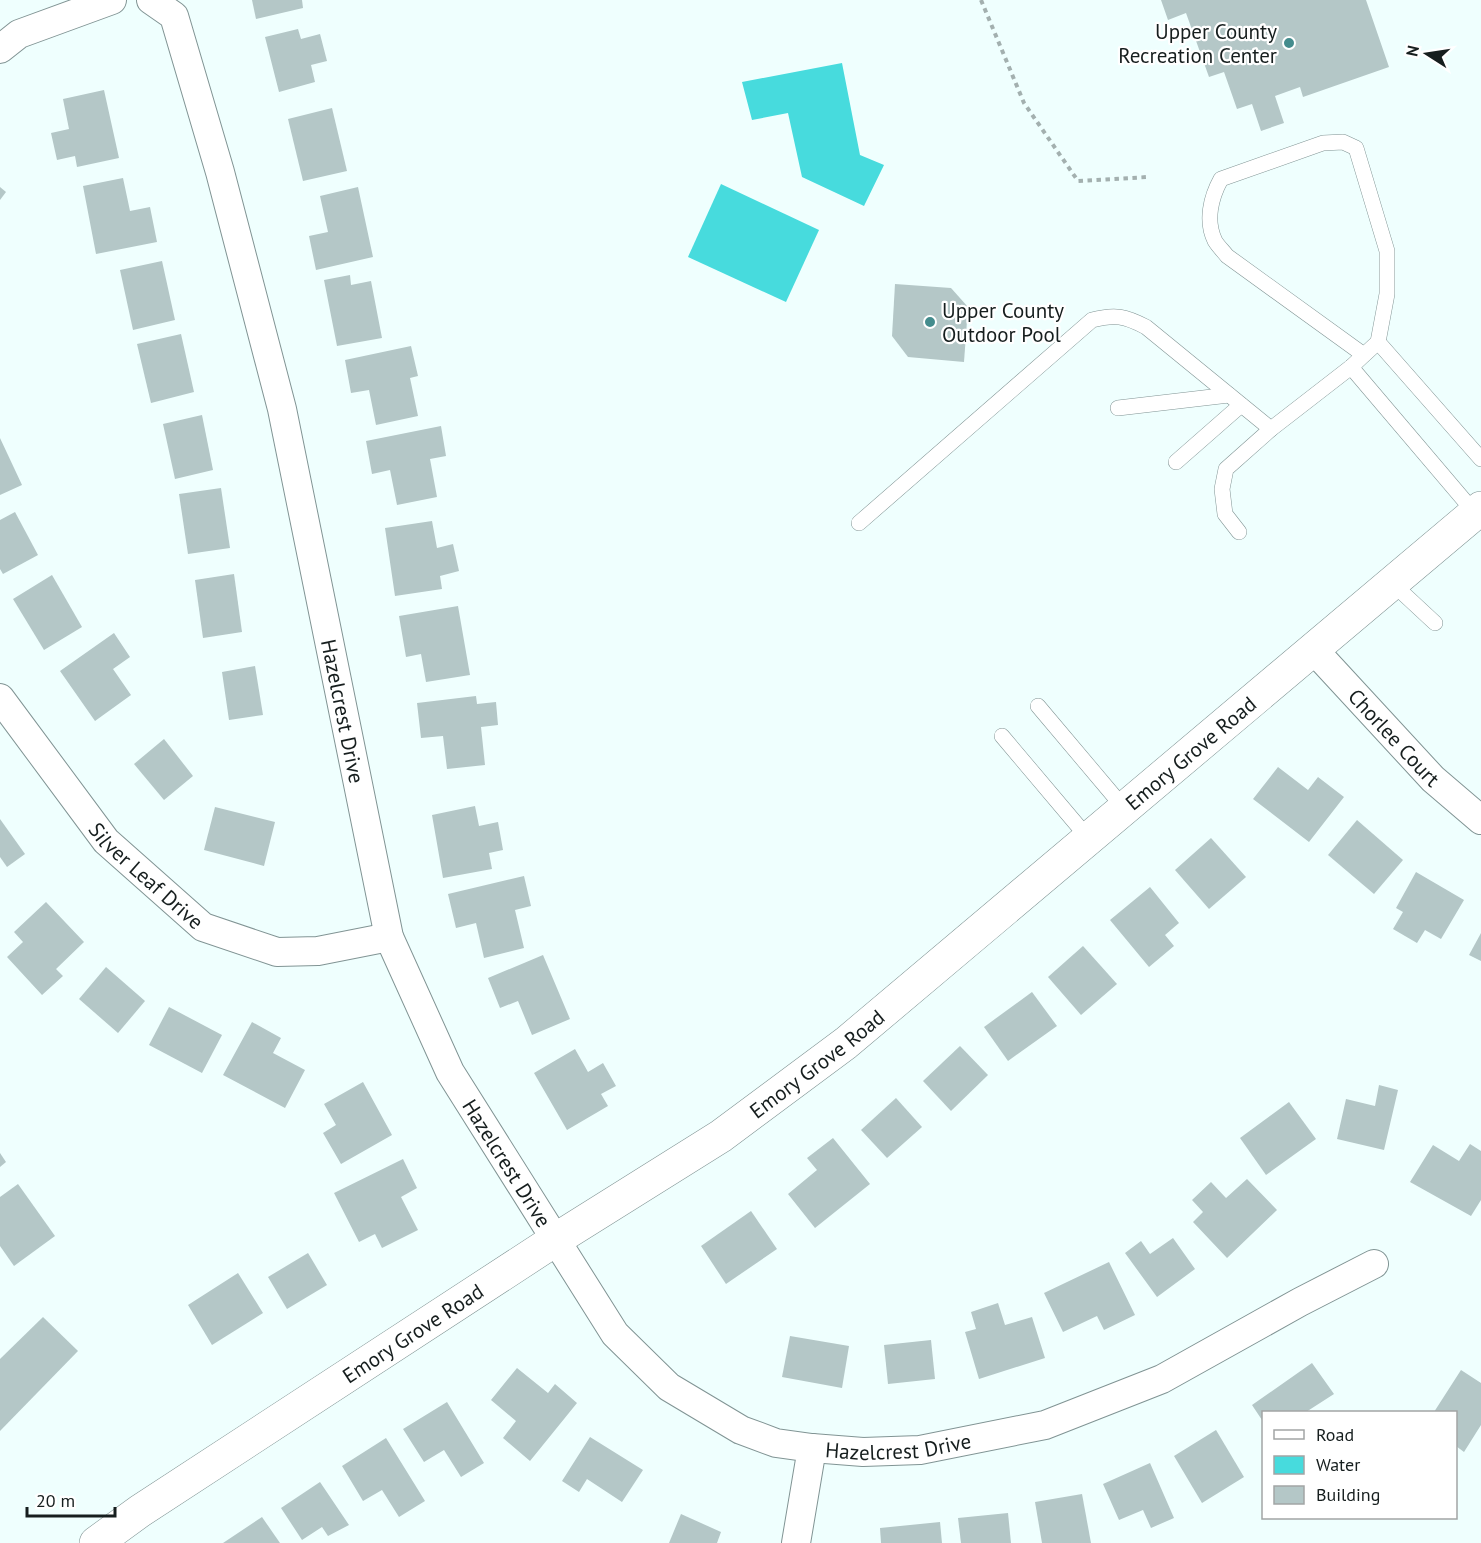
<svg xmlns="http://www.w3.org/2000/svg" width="1481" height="1543" viewBox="0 0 1481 1543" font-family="'PT Sans',sans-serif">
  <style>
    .water { fill: #47dbdd }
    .building { fill: #b4c7c7 }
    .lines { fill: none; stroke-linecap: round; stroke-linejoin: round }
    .service-casing { stroke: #819494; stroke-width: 16 }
    .minor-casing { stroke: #819494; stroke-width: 30 }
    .tertiary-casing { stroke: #819494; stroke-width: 34 }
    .path { stroke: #a3b0af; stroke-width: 4; stroke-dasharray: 4.5 4.5; stroke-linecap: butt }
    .service { stroke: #fff; stroke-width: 15 }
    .minor { stroke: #fff; stroke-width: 28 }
    .tertiary { stroke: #fff; stroke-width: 33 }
    .poi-dot { fill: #448c8d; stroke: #fff; stroke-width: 2 }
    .labels { text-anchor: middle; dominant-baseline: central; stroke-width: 4.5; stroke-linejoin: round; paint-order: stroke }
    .poi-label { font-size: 21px; fill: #161e1e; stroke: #fff; text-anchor: end }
    .street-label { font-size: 21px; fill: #161e1e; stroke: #fff }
  </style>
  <rect width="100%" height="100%" fill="#effffe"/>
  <g class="water">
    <polygon points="842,63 860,155 884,165 864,206 802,177 788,113 752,120 742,82"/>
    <polygon points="721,184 819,230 786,302 688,257"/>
  </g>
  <g class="building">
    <polygon points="252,0 302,0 303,8 256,19"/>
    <polygon points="1161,0 1366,0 1389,67 1303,97 1300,87 1275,96 1284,123 1261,131 1252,104 1237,109 1224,72 1209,77 1186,13 1168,20"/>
    <polygon points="298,29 301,39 320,34 327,61 311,65 315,82 279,92 265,37"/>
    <polygon points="104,90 119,158 77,167 75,156 57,160 51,133 69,129 63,99"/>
    <polygon points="332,108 347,171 303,181 288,119"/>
    <polygon points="123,178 130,211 150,207 157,242 96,254 83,186"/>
    <polygon points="0,187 6,192 0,200"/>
    <polygon points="358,187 373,257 316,270 309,236 328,232 320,196"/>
    <polygon points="162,261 175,320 133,330 120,270"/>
    <polygon points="350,275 351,285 371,281 382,338 337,346 324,280"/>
    <polygon points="895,284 951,288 968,307 964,362 908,357 892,336"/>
    <polygon points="181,334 194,392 151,403 137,344"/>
    <polygon points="411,346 418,376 410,378 418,416 376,425 369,390 351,393 345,360"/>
    <polygon points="202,415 213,470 175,479 163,424"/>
    <polygon points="441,426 446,456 430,459 437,497 397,505 390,470 372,474 366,441"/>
    <polygon points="0,438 22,485 0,495"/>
    <polygon points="221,488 230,548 188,554 179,494"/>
    <polygon points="15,512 38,555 3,574 0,569 0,520"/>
    <polygon points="432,521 437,548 453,544 459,571 440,576 442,589 395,596 385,528"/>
    <polygon points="234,574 242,632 203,638 195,580"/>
    <polygon points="52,575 82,627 44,650 13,599"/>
    <polygon points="458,606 470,675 426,682 421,654 406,657 399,616"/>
    <polygon points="114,633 130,657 113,669 131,695 95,721 60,671"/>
    <polygon points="255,666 263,715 229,720 222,672"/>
    <polygon points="476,696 477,704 496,702 498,725 481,727 485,765 447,769 443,736 421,738 417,703"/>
    <polygon points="164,739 193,776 164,800 134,764"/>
    <polygon points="1278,767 1308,790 1318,777 1344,797 1309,842 1253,799"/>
    <polygon points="475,806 479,826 498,822 503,850 489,853 492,869 443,878 432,815"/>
    <polygon points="215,807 275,822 264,866 204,850"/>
    <polygon points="0,819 25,854 7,867 0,857"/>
    <polygon points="1357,820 1403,860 1374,894 1328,855"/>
    <polygon points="1211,838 1246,877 1209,909 1175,870"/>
    <polygon points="1416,872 1464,900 1441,939 1425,930 1417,943 1393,929 1403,912 1396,908"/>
    <polygon points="524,876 531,906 515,910 524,948 484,958 476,923 456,928 448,894"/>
    <polygon points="1150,887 1179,923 1165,935 1174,946 1149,967 1110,920"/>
    <polygon points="46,902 84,942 56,969 63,976 42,995 7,957 23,942 14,932"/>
    <polygon points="1481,933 1481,961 1469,955"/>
    <polygon points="1083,946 1117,984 1081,1015 1048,977"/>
    <polygon points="543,955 570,1019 532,1035 518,1001 500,1008 488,978"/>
    <polygon points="106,967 145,1001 118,1033 79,999"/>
    <polygon points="1032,992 1057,1026 1008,1061 984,1027"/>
    <polygon points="169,1007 222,1035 202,1073 149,1045"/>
    <polygon points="252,1022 281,1038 273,1053 305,1070 285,1108 223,1075"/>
    <polygon points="960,1046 988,1075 951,1111 923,1081"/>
    <polygon points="575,1049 588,1072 603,1063 616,1086 601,1094 608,1106 567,1130 534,1073"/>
    <polygon points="363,1082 392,1135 341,1164 323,1133 336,1125 324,1104"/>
    <polygon points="1379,1085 1398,1090 1384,1150 1337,1139 1346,1099 1375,1106"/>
    <polygon points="896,1098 922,1127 887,1158 861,1130"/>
    <polygon points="1289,1102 1316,1139 1266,1175 1240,1138"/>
    <polygon points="833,1138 870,1184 815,1228 788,1194 817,1170 807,1158"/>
    <polygon points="1470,1144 1481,1151 1481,1200 1471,1216 1410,1182 1433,1145 1459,1161"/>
    <polygon points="0,1153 6,1162 0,1167"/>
    <polygon points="403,1159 417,1188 401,1197 418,1230 382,1248 375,1234 359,1242 334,1193"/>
    <polygon points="1247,1179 1277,1210 1227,1258 1193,1222 1203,1212 1192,1200 1211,1182 1226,1198"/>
    <polygon points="18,1184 55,1236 14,1266 0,1246 0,1197"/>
    <polygon points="751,1211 777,1249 726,1284 701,1246"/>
    <polygon points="1173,1238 1195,1269 1157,1297 1125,1253 1141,1241 1150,1254"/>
    <polygon points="308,1253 327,1285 287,1309 268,1277"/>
    <polygon points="1109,1262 1135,1315 1104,1330 1097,1316 1063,1332 1044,1293"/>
    <polygon points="238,1273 263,1313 212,1345 188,1305"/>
    <polygon points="998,1303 1005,1325 1032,1317 1045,1358 979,1379 965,1332 976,1329 971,1312"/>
    <polygon points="43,1317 78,1351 0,1431 0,1359"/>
    <polygon points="790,1336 849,1346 842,1388 782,1377"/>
    <polygon points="931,1340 935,1379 888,1384 884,1345"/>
    <polygon points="1312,1363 1334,1394 1306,1412 1264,1412 1264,1423 1252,1405"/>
    <polygon points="517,1368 548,1393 555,1384 577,1403 530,1461 503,1438 516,1421 491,1400"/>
    <polygon points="1461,1370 1481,1383 1481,1425 1464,1452 1456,1446 1456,1412 1434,1412"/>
    <polygon points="447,1402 484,1463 461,1477 444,1450 424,1462 403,1429"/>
    <polygon points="1216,1430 1244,1477 1202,1503 1174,1456"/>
    <polygon points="590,1437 643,1470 622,1502 587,1479 579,1492 562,1481"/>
    <polygon points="386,1438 425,1501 399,1517 382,1490 363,1501 342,1466"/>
    <polygon points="1150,1463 1174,1518 1151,1528 1143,1510 1119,1520 1103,1484"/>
    <polygon points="320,1482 349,1525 328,1536 322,1527 302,1540 281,1508"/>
    <polygon points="1082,1494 1091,1543 1042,1543 1035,1502"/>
    <polygon points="1008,1513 1011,1543 961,1543 958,1518"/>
    <polygon points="681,1514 721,1532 717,1543 669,1543"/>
    <polygon points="262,1517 280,1543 223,1543"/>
    <polygon points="940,1522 942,1543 881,1543 880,1528"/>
  </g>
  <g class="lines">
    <g class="service-casing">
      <g id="service">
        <polyline points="1378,342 1481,459"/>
        <polyline points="1351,367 1475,513"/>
        <polyline points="1118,408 1229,395"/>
        <polyline points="1176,462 1241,405"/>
        <path d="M859,523L1092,320C1115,314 1125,316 1146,327L1271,429L1351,367L1378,342L1387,294V251L1356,148L1343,142L1323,143L1221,179C1211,197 1205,221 1215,241C1218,246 1224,252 1227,256L1364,355"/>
        <polyline points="1239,532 1225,514 1222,489 1226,469 1271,429"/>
        <polyline points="1392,583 1435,623"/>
        <polyline points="1038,706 1124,808"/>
        <polyline points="1002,736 1089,839"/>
      </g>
    </g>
    <g class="minor-casing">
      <g id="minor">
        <path id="s1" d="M151,0L174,16L220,172L282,409L389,937L450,1072L615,1334L669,1387L741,1430L776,1443L812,1448L863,1452L920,1450L1045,1425L1162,1379L1300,1302L1374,1264"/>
        <polyline points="0,49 19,34 112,0"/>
        <path id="s2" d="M1313,649L1433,779L1481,820"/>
        <path id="s3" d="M0,698L106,841L203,927L277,952L318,951L389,937"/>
        <polyline points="796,1543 812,1448"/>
      </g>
    </g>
    <g class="tertiary-casing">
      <g id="tertiary">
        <path id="s4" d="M96,1543L140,1511L555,1240L721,1136L846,1043L1481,508"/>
      </g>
    </g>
    <polyline class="path" points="981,0 1024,103 1078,181 1148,177"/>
    <use href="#service" class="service"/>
    <use href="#minor" class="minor"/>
    <use href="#tertiary" class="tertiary"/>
  </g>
  <g class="poi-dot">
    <circle cx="1289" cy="43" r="6"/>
    <circle cx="930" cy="322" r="6"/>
  </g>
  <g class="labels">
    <g class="poi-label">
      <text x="1277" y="31">Upper County<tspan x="1277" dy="24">Recreation Center</tspan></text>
      <text x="942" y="310" text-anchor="start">Upper County<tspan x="942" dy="24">Outdoor Pool</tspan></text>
    </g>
    <g class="street-label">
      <text stroke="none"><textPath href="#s1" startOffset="744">Hazelcrest Drive</textPath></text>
      <text stroke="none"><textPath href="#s2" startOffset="120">Chorlee Court</textPath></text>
      <text stroke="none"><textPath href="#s4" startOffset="1352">Emory Grove Road</textPath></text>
      <text stroke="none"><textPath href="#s3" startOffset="231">Silver Leaf Drive</textPath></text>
      <text stroke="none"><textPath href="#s4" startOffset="866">Emory Grove Road</textPath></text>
      <text stroke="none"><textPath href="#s1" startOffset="1230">Hazelcrest Drive</textPath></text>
      <text stroke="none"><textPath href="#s4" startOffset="380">Emory Grove Road</textPath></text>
      <text stroke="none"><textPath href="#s1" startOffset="1752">Hazelcrest Drive</textPath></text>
    </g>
  </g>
  <rect x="1262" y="1411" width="195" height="108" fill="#ffffff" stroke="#a2a5a5" stroke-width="1.5"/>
  <rect x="1274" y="1430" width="30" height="9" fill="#ffffff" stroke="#a2a5a5" stroke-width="1.5"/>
  <text x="1316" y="1441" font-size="18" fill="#161e1e">Road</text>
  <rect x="1274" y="1456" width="30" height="18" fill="#47dbdd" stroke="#a2a5a5" stroke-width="1.5"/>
  <text x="1316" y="1471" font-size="18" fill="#161e1e">Water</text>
  <rect x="1274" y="1486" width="30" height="18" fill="#b4c7c7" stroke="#a2a5a5" stroke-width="1.5"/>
  <text x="1316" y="1501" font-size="18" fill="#161e1e">Building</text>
  <g transform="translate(1427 54) rotate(282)" stroke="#ffffff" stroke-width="4.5" paint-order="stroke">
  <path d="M0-4.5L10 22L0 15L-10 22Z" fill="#161e1e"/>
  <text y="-9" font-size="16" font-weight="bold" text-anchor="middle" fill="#161e1e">N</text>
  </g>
  <path d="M27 1507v9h88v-9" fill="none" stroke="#161e1e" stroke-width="3"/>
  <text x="36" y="1507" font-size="18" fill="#161e1e" stroke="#ffffff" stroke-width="4.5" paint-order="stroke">20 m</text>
</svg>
